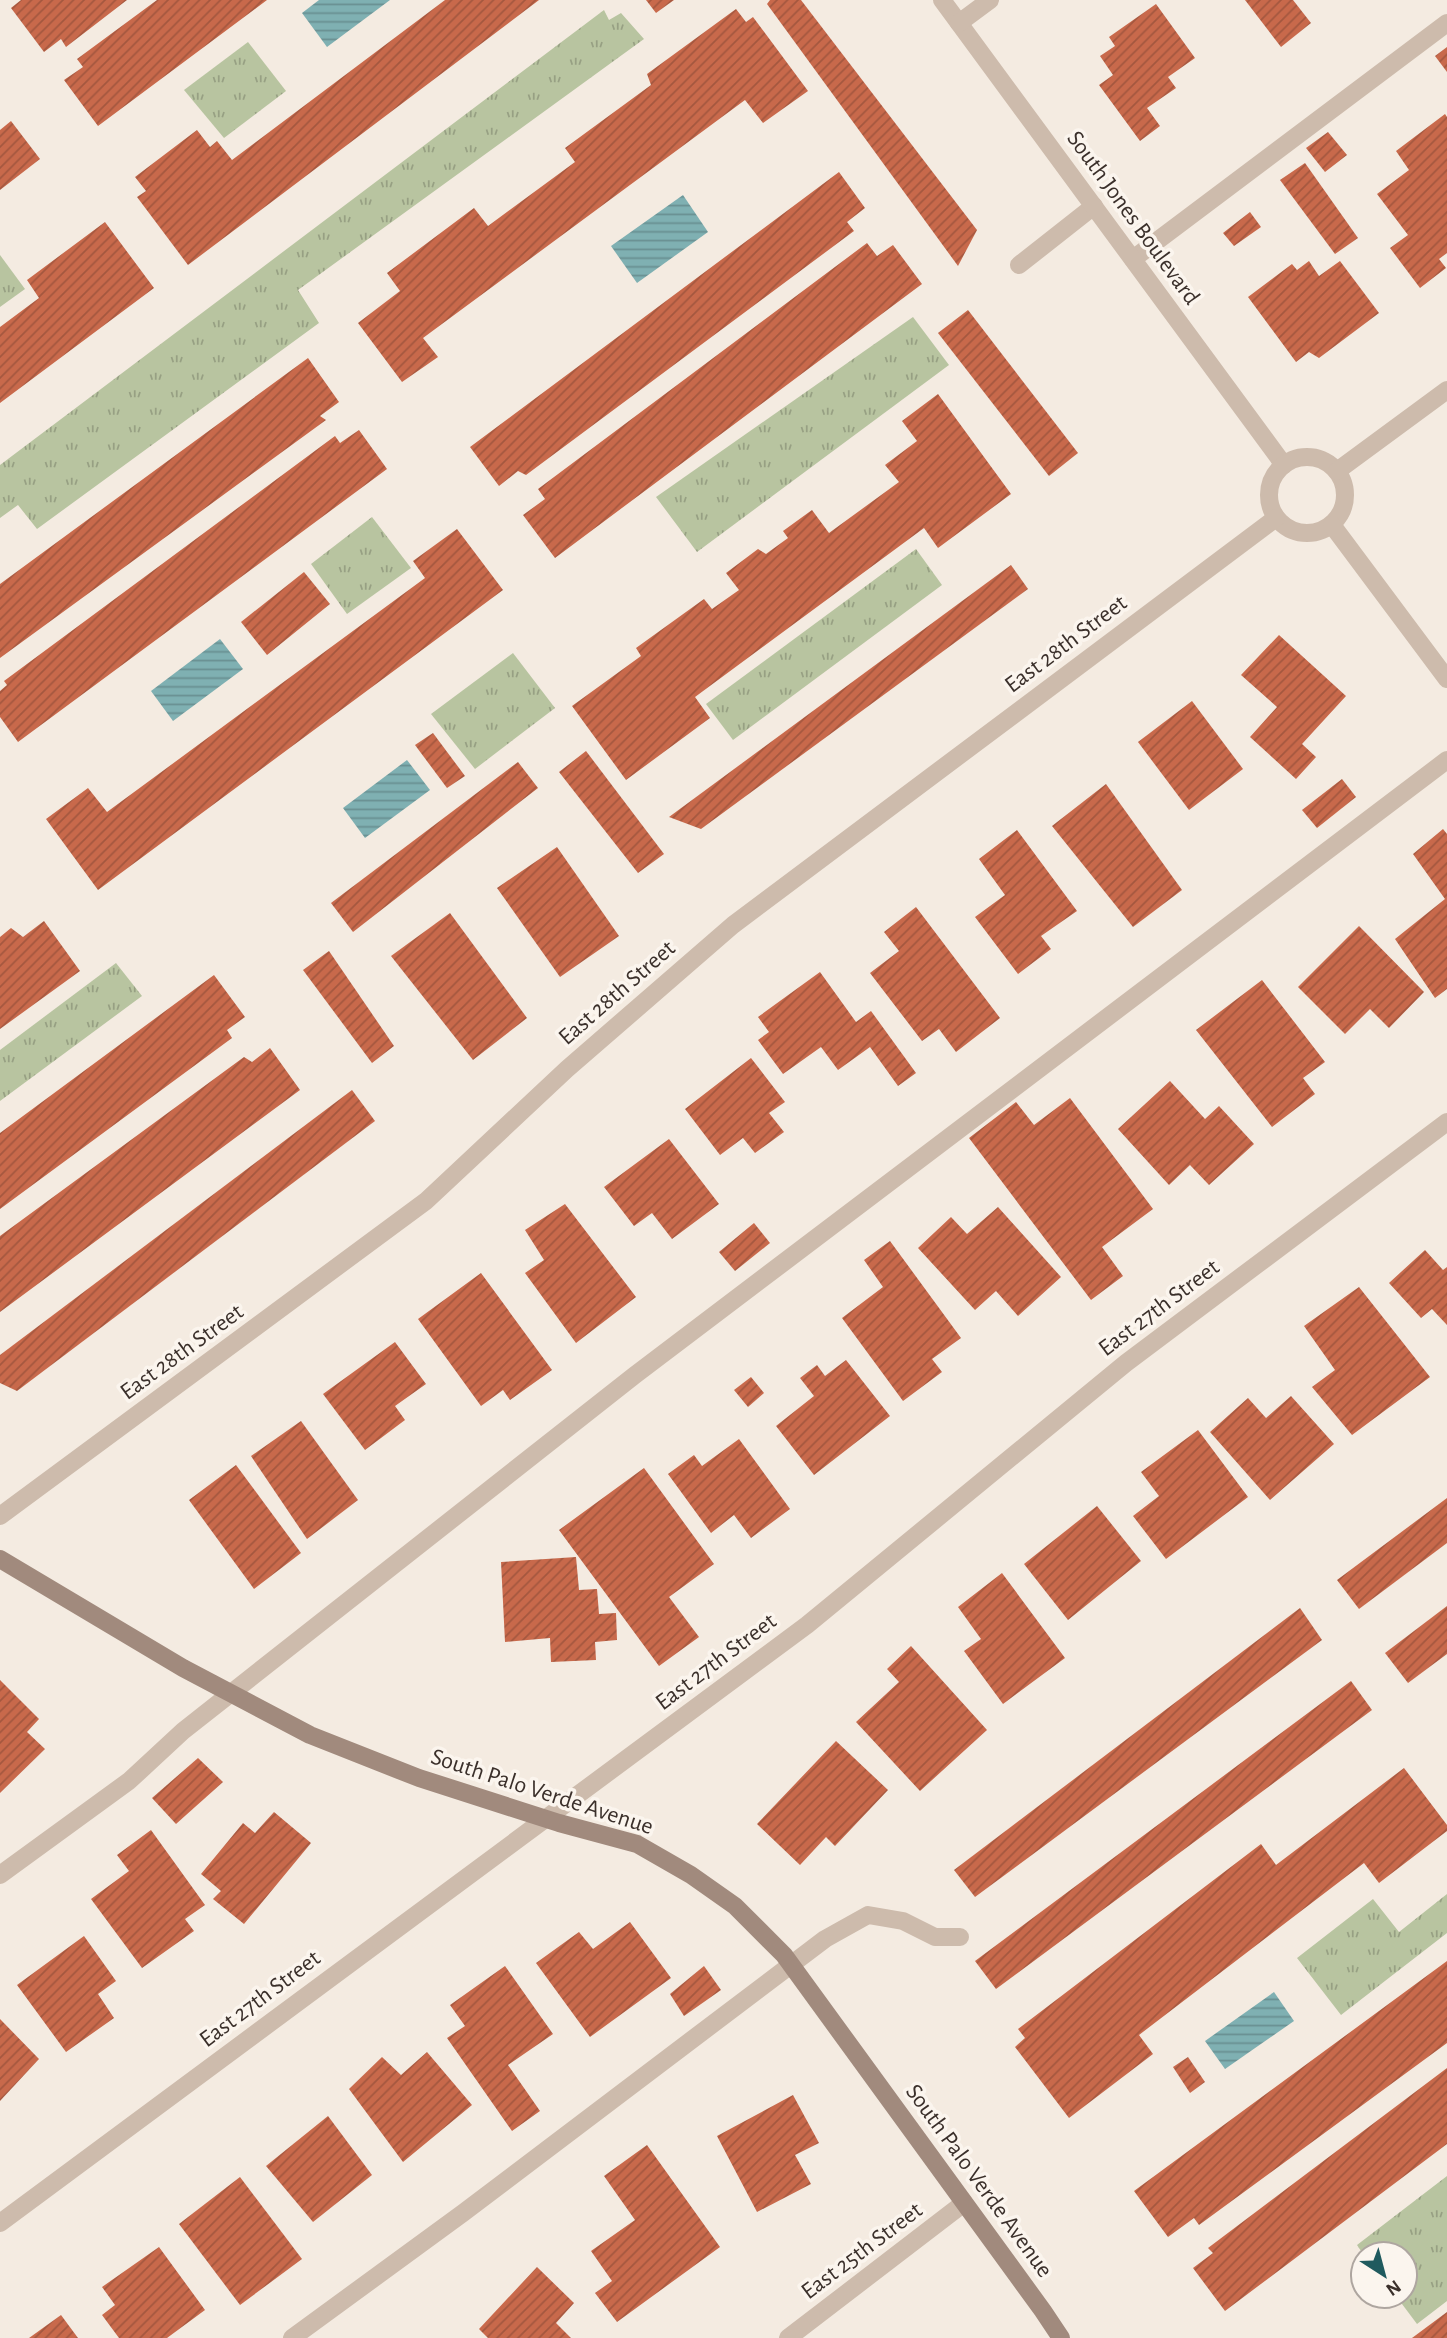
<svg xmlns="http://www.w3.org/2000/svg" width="1447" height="2338" viewBox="0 0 1447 2338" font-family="'Alegreya Sans',sans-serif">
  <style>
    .grass { fill: url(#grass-tufts) }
    .water { fill: url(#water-rules) }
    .building { fill: url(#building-hatch) }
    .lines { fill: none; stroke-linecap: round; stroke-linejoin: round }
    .lane { stroke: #cdbbac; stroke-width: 18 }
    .street { stroke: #cdbbac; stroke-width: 18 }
    .secondary { stroke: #a18a7d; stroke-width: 18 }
    .labels { text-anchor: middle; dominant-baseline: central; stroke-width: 7; stroke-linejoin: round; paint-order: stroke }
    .street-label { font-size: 24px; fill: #3b302b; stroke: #fbf5ee }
  </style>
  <defs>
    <pattern id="grass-tufts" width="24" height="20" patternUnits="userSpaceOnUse" patternTransform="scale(1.75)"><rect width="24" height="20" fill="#b8c4a0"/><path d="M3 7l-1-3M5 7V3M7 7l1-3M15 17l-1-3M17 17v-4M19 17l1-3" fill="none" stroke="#97a083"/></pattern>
    <pattern id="water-rules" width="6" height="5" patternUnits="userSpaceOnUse" patternTransform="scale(1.75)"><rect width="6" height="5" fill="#7fb0b2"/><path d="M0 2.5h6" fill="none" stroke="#699091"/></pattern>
    <pattern id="building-hatch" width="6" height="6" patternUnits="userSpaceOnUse" patternTransform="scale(1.75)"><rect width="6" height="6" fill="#c8694b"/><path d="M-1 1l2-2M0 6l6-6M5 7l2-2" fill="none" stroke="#a4573f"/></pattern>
  </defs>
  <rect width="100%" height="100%" fill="#f4ebe1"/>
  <g class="grass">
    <polygon points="604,10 609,20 621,13 644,39 298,290 319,323 37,529 18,505 0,518 0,465"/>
    <polygon points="248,42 286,91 224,138 184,90"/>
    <polygon points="0,255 25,289 0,307"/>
    <polygon points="913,317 949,365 697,552 656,497"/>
    <polygon points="372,517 411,568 347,614 311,564"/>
    <polygon points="916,549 942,585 733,740 706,704"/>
    <polygon points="513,653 555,708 475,769 431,714"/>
    <polygon points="116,963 142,996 0,1101 0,1050"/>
    <polygon points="1447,1894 1447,1933 1341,2015 1297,1958 1373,1899 1399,1932"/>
    <polygon points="1447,2176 1447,2301 1417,2324 1396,2296 1405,2296 1405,2254 1363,2254 1357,2245"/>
  </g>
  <g class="water">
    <polygon points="319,0 390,0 327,47 302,13"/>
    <polygon points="683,195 708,232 637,283 611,246"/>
    <polygon points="220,639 243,669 173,721 151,691"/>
    <polygon points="407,760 430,790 365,838 343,808"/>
    <polygon points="1274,1992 1294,2021 1225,2069 1205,2041"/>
  </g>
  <g class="building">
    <polygon points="21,0 127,0 66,47 61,39 44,52 11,8"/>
    <polygon points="157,0 267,0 98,126 64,80 83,67 77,59"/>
    <polygon points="445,0 539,0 188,265 137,197 146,191 135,177 197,130 210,147 217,141 232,160"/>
    <polygon points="646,0 674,0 656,13"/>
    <polygon points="770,0 801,0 977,230 958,266 767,4"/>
    <polygon points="1245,0 1293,0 1311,23 1281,47"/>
    <polygon points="1156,4 1195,58 1168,77 1176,88 1147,108 1160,126 1140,141 1099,85 1113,75 1100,56 1115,46 1109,37"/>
    <polygon points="736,9 746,22 753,17 808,91 763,123 745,100 423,338 438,357 402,382 358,323 400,291 387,273 474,208 488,226 575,162 565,148 651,85 647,74"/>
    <polygon points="1447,47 1447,72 1435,56"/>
    <polygon points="1445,114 1447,117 1447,253 1439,259 1446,268 1420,288 1390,248 1408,235 1377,194 1409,170 1396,151"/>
    <polygon points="11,121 40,159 0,190 0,130"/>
    <polygon points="1328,132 1347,155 1325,172 1306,148"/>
    <polygon points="1305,163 1358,238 1335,254 1280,180"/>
    <polygon points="839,172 865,208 847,222 854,231 526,475 518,471 499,486 470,447"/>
    <polygon points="1250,212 1261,227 1234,246 1223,233"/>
    <polygon points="105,222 154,288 0,403 0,327 39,298 27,280"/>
    <polygon points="867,243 877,256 893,245 922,284 555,558 523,515 545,499 538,489"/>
    <polygon points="1309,261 1319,276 1340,261 1379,313 1319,358 1309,352 1296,362 1248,297 1292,264 1297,270"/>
    <polygon points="968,310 1078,453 1049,476 938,333"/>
    <polygon points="308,358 339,402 320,416 326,420 0,658 0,584"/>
    <polygon points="938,394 1011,494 938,548 924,528 695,697 710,718 626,780 572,706 641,656 636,648 704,599 712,609 739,590 726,573 758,549 766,554 788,538 783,531 812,510 829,533 899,482 885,465 917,441 902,421"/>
    <polygon points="359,430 387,469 18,742 0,717 0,691 7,685 4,681 335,436 340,443"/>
    <polygon points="457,529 503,590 98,890 46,819 88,788 107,812 425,578 413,561"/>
    <polygon points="1011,565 1028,589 701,829 669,817"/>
    <polygon points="304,572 330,604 267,655 241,622"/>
    <polygon points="1279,635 1346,696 1302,744 1316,757 1296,779 1250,737 1277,707 1241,675"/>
    <polygon points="1192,701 1243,769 1189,810 1138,742"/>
    <polygon points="433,733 465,776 447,788 415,745"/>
    <polygon points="586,751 664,854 638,873 559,772"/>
    <polygon points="518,762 538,788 353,932 331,903"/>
    <polygon points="1342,779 1356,797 1317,828 1302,810"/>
    <polygon points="1106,784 1182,890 1133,927 1052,826"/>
    <polygon points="1443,829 1447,834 1447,989 1435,998 1395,939 1445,899 1413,854"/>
    <polygon points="1017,830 1077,911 1041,936 1051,949 1018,974 975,917 1005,895 979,859"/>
    <polygon points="557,847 619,936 560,977 497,888"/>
    <polygon points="916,907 1000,1018 956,1052 939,1029 922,1041 870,973 899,951 884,932"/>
    <polygon points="450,913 527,1018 473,1060 391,956"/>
    <polygon points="44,921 80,971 0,1029 0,937 11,928 23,937"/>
    <polygon points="1359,926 1424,992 1389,1028 1370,1009 1345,1034 1298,987"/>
    <polygon points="329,951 394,1046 372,1063 303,970"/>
    <polygon points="820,972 856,1022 871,1011 916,1073 898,1086 870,1047 838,1070 821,1047 783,1074 758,1040 769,1032 758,1017"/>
    <polygon points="214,975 245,1017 227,1030 232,1038 0,1209 0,1133"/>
    <polygon points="1262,980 1325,1062 1303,1078 1315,1094 1272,1127 1196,1030"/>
    <polygon points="270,1048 300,1090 0,1312 0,1236 244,1057 252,1062"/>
    <polygon points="751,1058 785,1102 769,1113 784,1132 755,1153 743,1138 720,1155 685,1109"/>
    <polygon points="1170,1081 1205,1119 1219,1106 1254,1144 1209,1185 1190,1165 1169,1185 1118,1129"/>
    <polygon points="352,1090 375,1121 17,1391 0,1383 0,1355"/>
    <polygon points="1070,1098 1153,1209 1102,1247 1123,1276 1091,1300 969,1138 1016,1102 1034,1125"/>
    <polygon points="669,1139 719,1204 672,1239 652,1213 634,1226 604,1187"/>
    <polygon points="565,1204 636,1297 576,1343 525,1273 544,1260 525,1230"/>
    <polygon points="998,1207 1061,1277 1018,1316 996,1291 975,1310 918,1248 951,1217 967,1234"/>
    <polygon points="754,1223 770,1243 735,1271 719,1252"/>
    <polygon points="890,1241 961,1338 932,1359 942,1372 903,1401 842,1318 883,1287 864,1260"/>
    <polygon points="1425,1250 1443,1270 1447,1267 1447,1325 1432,1309 1421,1318 1389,1283"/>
    <polygon points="481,1273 552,1370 510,1400 503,1390 481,1406 418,1319"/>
    <polygon points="1359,1287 1430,1377 1352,1435 1312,1387 1335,1370 1304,1326"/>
    <polygon points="395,1342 426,1384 395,1406 405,1420 365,1450 323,1394"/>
    <polygon points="846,1360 890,1416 814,1475 776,1426 814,1396 800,1378 817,1365 825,1376"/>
    <polygon points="751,1377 764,1393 748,1407 734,1390"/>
    <polygon points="1291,1396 1334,1444 1270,1500 1210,1432 1248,1398 1266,1418"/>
    <polygon points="301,1421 358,1500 307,1539 251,1456"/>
    <polygon points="1198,1430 1248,1497 1166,1559 1133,1516 1159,1496 1141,1472"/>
    <polygon points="739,1439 790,1509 751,1538 734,1515 711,1533 668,1474 694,1455 702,1466"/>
    <polygon points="236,1465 301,1553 254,1589 189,1500"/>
    <polygon points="644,1468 714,1564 669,1597 699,1637 659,1666 559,1530"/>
    <polygon points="1447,1498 1447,1543 1359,1609 1337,1580"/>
    <polygon points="1097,1506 1141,1561 1068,1620 1024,1564"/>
    <polygon points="576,1557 579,1590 597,1589 599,1614 616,1613 617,1640 595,1642 596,1660 551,1662 550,1638 505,1642 501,1562"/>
    <polygon points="1002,1573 1065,1658 1003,1704 964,1651 981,1639 958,1607"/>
    <polygon points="1447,1606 1447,1654 1408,1683 1385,1653"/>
    <polygon points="1300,1608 1322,1640 975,1897 954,1870"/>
    <polygon points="911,1646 987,1730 920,1791 856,1722 899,1682 887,1669"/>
    <polygon points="0,1680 39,1719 27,1732 45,1749 0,1793"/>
    <polygon points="1351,1681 1372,1710 996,1989 975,1961"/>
    <polygon points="836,1741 888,1790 835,1846 826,1837 800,1865 757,1824"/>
    <polygon points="198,1758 223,1782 176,1824 152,1798"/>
    <polygon points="1404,1768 1447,1825 1447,1831 1379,1883 1364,1863 1139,2035 1153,2054 1069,2118 1015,2047 1025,2038 1018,2029 1261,1844 1276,1865"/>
    <polygon points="274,1812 311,1843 244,1924 213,1899 221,1891 201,1874 243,1823 255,1833"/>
    <polygon points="151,1830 205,1905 185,1919 194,1931 142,1968 91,1899 129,1871 117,1855"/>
    <polygon points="630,1922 671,1978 590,2037 536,1963 579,1932 593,1949"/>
    <polygon points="84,1936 116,1981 98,1994 114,2018 66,2052 17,1985"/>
    <polygon points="1447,1961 1447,2043 1199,2225 1194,2218 1168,2237 1134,2191"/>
    <polygon points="505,1966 553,2034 508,2065 540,2111 512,2131 447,2038 465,2026 450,2005"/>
    <polygon points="704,1966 721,1990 684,2016 670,1994"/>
    <polygon points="0,2019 39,2059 0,2101"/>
    <polygon points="427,2052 472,2105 403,2162 349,2089 382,2057 401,2075"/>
    <polygon points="1188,2057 1205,2082 1190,2093 1173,2067"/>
    <polygon points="1447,2068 1447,2144 1225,2311 1193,2268 1213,2253 1208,2248"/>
    <polygon points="793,2095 819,2143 795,2155 811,2184 757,2212 717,2136"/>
    <polygon points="328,2116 372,2175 313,2222 266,2166"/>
    <polygon points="647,2145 720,2247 617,2322 595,2293 612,2281 591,2251 635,2220 604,2176"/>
    <polygon points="240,2177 302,2259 240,2305 179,2224"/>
    <polygon points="159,2247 205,2310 167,2338 119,2338 102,2315 115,2305 102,2287"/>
    <polygon points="537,2267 574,2303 556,2323 571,2338 488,2338 479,2329"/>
    <polygon points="1447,2312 1447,2338 1412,2338"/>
    <polygon points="61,2315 78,2338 29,2338"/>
  </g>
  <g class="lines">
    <g class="lane">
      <polyline points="1133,259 1447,23"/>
      <polyline points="1019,265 1094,206"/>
      <polyline points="0,1875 129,1781 183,1731 635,1375 1447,760"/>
      <polyline points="292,2338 463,2213 825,1939 868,1915 903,1921 935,1937 960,1937"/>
    </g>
    <g class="street">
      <polyline points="942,0 1284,465"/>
      <polyline points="959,23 990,0"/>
      <circle cx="1307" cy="495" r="38"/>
      <polyline points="1337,471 1447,390"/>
      <polyline points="1332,525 1447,679"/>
      <polyline points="0,1516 426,1201 567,1069 733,925 1276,518"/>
      <polyline points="0,2223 807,1625 1126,1363 1447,1122"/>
      <polyline points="788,2338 964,2203"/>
    </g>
    <polyline class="secondary" points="0,1559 183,1668 310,1735 419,1778 559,1823 637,1844 691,1875 735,1906 784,1955 1043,2311 1061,2338"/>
  </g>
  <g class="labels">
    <g class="street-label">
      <text transform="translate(1133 218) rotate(54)">South Jones Boulevard</text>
      <text transform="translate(1066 644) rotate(-37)">East 28th Street</text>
      <text transform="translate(617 993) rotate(-41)">East 28th Street</text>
      <text transform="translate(1159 1308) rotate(-37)">East 27th Street</text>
      <text transform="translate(182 1352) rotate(-36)">East 28th Street</text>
      <text transform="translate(716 1662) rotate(-37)">East 27th Street</text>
      <text transform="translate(542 1792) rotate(18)">South Palo Verde Avenue</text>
      <text transform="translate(260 1999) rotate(-37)">East 27th Street</text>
      <text transform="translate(979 2181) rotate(54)">South Palo Verde Avenue</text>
      <text transform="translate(862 2251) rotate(-37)">East 25th Street</text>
    </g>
  </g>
  <g transform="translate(1384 2275) rotate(144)"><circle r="33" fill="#fbf5ee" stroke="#aea6a0" stroke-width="2"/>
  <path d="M0-5L12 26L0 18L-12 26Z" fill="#1f5a5e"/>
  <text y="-10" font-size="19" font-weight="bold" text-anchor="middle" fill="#3b302b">N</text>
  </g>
</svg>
